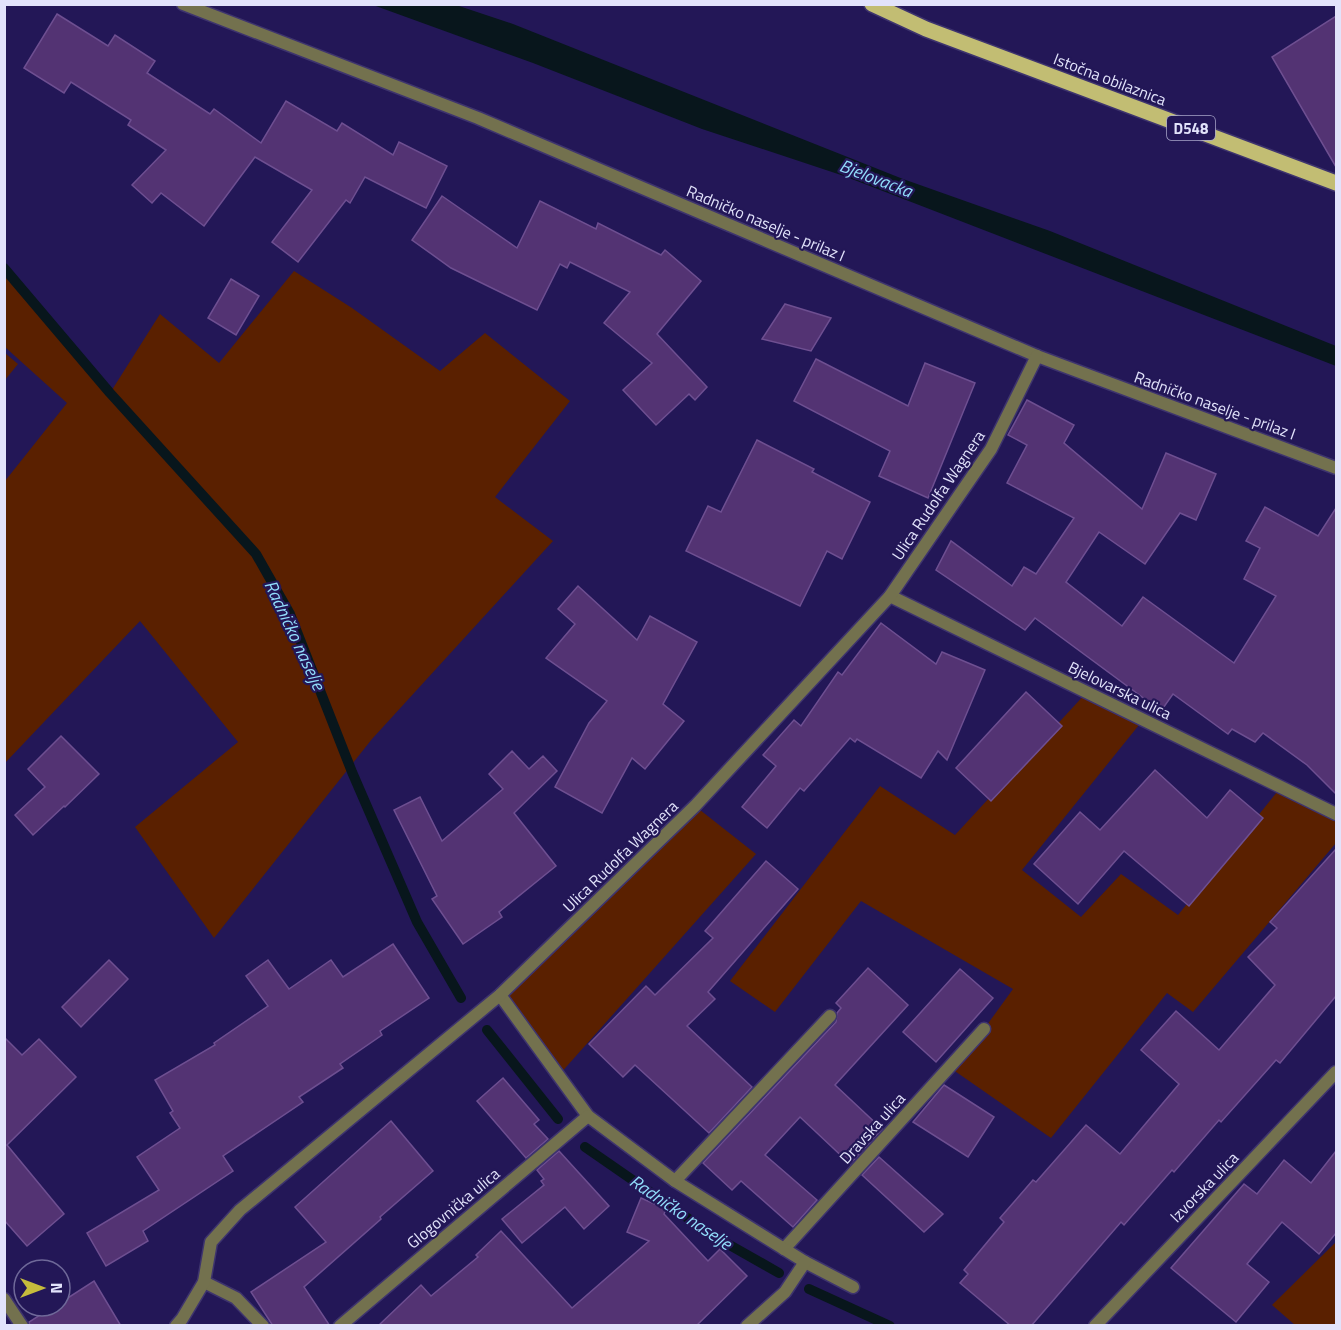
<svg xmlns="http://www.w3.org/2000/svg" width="1341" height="1330" viewBox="0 0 1341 1330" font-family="'Titillium Web',sans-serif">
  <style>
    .green { fill: #5a2000 }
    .water { fill: #08161c }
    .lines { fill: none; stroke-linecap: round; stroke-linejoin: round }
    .stream { stroke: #08161c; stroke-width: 10 }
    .building { fill: #533373; stroke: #6e4f91; stroke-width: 1.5 }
    .lane-casing { stroke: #3e346e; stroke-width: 15 }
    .street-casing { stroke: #3e346e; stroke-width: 15 }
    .primary-casing { stroke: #3e346e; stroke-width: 18 }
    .lane { stroke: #73714e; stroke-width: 12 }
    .street { stroke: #73714e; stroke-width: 12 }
    .primary { stroke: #c2bd73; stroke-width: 15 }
    .labels { text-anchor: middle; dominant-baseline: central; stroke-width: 4.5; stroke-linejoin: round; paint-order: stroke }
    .shield { fill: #231757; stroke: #a9a6ca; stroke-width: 1.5 }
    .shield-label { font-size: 15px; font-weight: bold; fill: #e2e3fb }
    .street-label { font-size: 16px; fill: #e2e3fb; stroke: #231757 }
    .water-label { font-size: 18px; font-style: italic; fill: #91ddfb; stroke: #231757 }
  </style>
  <rect width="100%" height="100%" fill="#231757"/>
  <g class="green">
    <polygon points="4,268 110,393 160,314 219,363 294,271 352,308 440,371 485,333 570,401 495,497 553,541 372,739 214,938 135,827 238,742 140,621 5,763 5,481 67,403 5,347"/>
    <polygon points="5,353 18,364 5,380"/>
    <polygon points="1087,692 1143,720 1022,870 1081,917 1121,874 1178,915 1281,787 1336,814 1336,843 1193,1012 1167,993 1051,1138 949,1067 984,1029 1013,989 861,901 775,1012 730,981 880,786 955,835"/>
    <polygon points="695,806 756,854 559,1075 500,995"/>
    <polygon points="1336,1242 1336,1325 1295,1325 1272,1305"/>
  </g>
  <polygon class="water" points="373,5 456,5 513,24 903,179 1050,231 1336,346 1336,366 844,176 702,129 533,63"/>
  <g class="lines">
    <g class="stream">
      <polyline points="4,268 110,393 256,554 290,614 352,772 417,922 461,998"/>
      <polyline points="487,1030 558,1119"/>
      <polyline points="585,1147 712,1235 779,1273"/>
      <polyline points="809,1289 890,1326"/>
    </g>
  </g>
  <g class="building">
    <polygon points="57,14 108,46 115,35 155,61 147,73 210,114 214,109 261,143 286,101 337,131 342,123 393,155 399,142 447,166 426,208 365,177 350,203 346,200 298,262 272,242 312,190 255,157 204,226 161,193 152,203 132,185 166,150 128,125 131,120 71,82 64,93 24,68"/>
    <polygon points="1336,16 1336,167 1272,57"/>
    <polygon points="442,196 517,248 540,201 596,229 598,223 661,255 665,250 701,281 657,334 707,387 695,400 689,394 656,425 623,390 652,363 604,323 630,292 570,262 567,268 560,264 537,310 451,268 412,240"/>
    <polygon points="231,279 259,296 236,335 208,318"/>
    <polygon points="785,304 831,318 811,351 762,339"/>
    <polygon points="816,359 908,406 925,363 975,383 928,498 879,476 890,451 794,401"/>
    <polygon points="1027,400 1074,425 1064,443 1142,509 1166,453 1216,474 1196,520 1180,513 1145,564 1099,532 1066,582 1122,626 1143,597 1234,663 1276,596 1244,579 1260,548 1246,541 1265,507 1318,536 1336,508 1336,794 1307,765 1263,733 1255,742 1232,729 1228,734 1173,694 1161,711 1035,618 1025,630 936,570 951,541 1012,586 1024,567 1036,574 1074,518 1007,483 1027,445 1008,435"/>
    <polygon points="757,440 814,469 812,472 870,502 842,559 827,551 800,606 686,551 708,506 721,512"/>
    <polygon points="578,586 637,640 650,616 697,642 663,704 684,721 645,769 632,758 602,813 555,787 589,723 607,701 546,658 575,624 558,609"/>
    <polygon points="881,623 936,664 942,652 985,670 947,760 938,751 921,778 857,739 855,742 850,738 804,791 800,788 767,828 742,807 776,766 763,755 794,720 801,726 838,672 842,675"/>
    <polygon points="1026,692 1062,726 991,801 956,768"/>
    <polygon points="61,736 99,774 65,807 64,806 33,835 15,815 45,787 28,769"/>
    <polygon points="512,751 529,769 543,756 557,771 514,813 556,866 499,912 502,917 463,944 432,899 437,896 394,810 420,797 442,841 503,789 489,774"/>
    <polygon points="1155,770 1207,818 1230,790 1263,818 1189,906 1124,851 1078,904 1034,864 1080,812 1100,830"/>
    <polygon points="1336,849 1336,996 1280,1063 1276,1060 1221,1122 1219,1120 1174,1172 1172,1170 1124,1225 1121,1222 1031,1326 1011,1326 960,1283 968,1274 964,1270 1004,1222 1000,1218 1033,1180 1036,1182 1086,1125 1120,1154 1179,1084 1141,1050 1176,1011 1219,1050 1275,985 1248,957 1277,928 1270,922"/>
    <polygon points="766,861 798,889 708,992 715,999 687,1026 752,1087 709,1133 635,1065 623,1077 589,1044 646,986 655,995 713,938 705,931"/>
    <polygon points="393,944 429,998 380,1031 382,1035 340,1064 343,1068 299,1097 303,1102 223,1156 233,1171 143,1231 148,1241 106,1266 87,1233 159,1190 137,1157 180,1128 170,1113 173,1111 155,1080 215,1045 214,1043 268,1006 246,976 268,960 289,989 331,960 343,977"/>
    <polygon points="109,960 128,979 81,1027 62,1007"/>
    <polygon points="868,968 908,1005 835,1085 882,1129 850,1164 800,1117 765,1155 817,1200 793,1227 741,1181 732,1190 703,1163 836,1022 837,1013 841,1008 836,1003"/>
    <polygon points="960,969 993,998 936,1062 903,1032"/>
    <polygon points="4,1037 22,1055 39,1039 76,1077 7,1145 64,1214 27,1246 4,1220"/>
    <polygon points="503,1078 539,1120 534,1124 548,1139 526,1158 477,1101"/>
    <polygon points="944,1085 994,1117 968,1157 913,1122"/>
    <polygon points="391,1121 433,1171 380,1217 381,1219 304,1287 330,1326 273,1326 251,1292 326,1242 295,1207"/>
    <polygon points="559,1151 609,1206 584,1229 565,1207 522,1243 502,1219 544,1185 541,1181 544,1179 537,1170"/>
    <polygon points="1336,1151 1336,1233 1319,1254 1282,1222 1247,1264 1269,1282 1236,1322 1171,1268 1244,1184 1257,1194 1284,1160 1311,1183"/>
    <polygon points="879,1157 943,1214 924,1232 862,1175"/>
    <polygon points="641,1198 666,1209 664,1214 708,1261 720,1249 747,1276 696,1326 378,1326 421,1285 431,1296 478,1257 476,1255 501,1231 572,1308 649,1241 627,1232"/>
    <polygon points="94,1281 121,1326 30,1326 29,1322 54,1306 60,1306 60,1303"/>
  </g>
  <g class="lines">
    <g class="lane-casing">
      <g id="lane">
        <polyline points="675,1181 830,1016"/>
        <polyline points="784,1249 984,1029"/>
      </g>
    </g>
    <g class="street-casing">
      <g id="street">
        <polyline points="183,4 478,118 1037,356 1336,468"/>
        <polyline points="890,596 1336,814"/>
        <polyline points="500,995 588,1116 675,1181 805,1262 853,1287"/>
        <polyline points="204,1282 236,1298 263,1326"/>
        <polyline points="4,1299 22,1326"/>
        <polyline points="176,1326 182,1319 204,1282 211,1242 240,1210 500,995 695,806 890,596 991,449 1037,356"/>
        <polyline points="340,1326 588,1116"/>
        <polyline points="747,1326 785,1292 805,1262"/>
        <polyline points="1095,1326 1336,1072"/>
      </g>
    </g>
    <g class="primary-casing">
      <polyline id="primary" points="872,4 926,29 1336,183"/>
    </g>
    <use href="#lane" class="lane"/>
    <use href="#street" class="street"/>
    <use href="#primary" class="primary"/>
  </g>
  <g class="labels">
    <rect class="shield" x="1167" y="116" width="48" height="24" rx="4.5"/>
    <g class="shield-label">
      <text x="1191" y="128">D548</text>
    </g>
    <g class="street-label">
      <text transform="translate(1110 79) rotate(21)">Istočna obilaznica</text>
      <text transform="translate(766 223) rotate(23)">Radničko naselje - prilaz I</text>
      <text transform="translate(1215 405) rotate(20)">Radničko naselje - prilaz I</text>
      <text transform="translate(938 495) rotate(-56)">Ulica Rudolfa Wagnera</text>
      <text transform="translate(1120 690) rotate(26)">Bjelovarska ulica</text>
      <text transform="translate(620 856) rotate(-44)">Ulica Rudolfa Wagnera</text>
      <text transform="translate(872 1128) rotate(-48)">Dravska ulica</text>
      <text transform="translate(1204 1187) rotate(-46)">Izvorska ulica</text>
      <text transform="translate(453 1208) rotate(-40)">Glogovnička ulica</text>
    </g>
    <g class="water-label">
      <text transform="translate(876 178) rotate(21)">Bjelovacka</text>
      <text transform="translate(295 635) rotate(65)">Radničko naselje</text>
      <text transform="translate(681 1212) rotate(34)">Radničko naselje</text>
    </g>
  </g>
  <rect width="1341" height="1330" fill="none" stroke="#e2e3fb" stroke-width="12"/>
  <g transform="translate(42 1288) rotate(90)"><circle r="28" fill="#231757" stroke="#6f6999" stroke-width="1.5"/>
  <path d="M0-4.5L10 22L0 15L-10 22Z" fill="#c6bc3c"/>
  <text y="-9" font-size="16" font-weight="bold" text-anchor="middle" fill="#e2e3fb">N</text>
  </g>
</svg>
